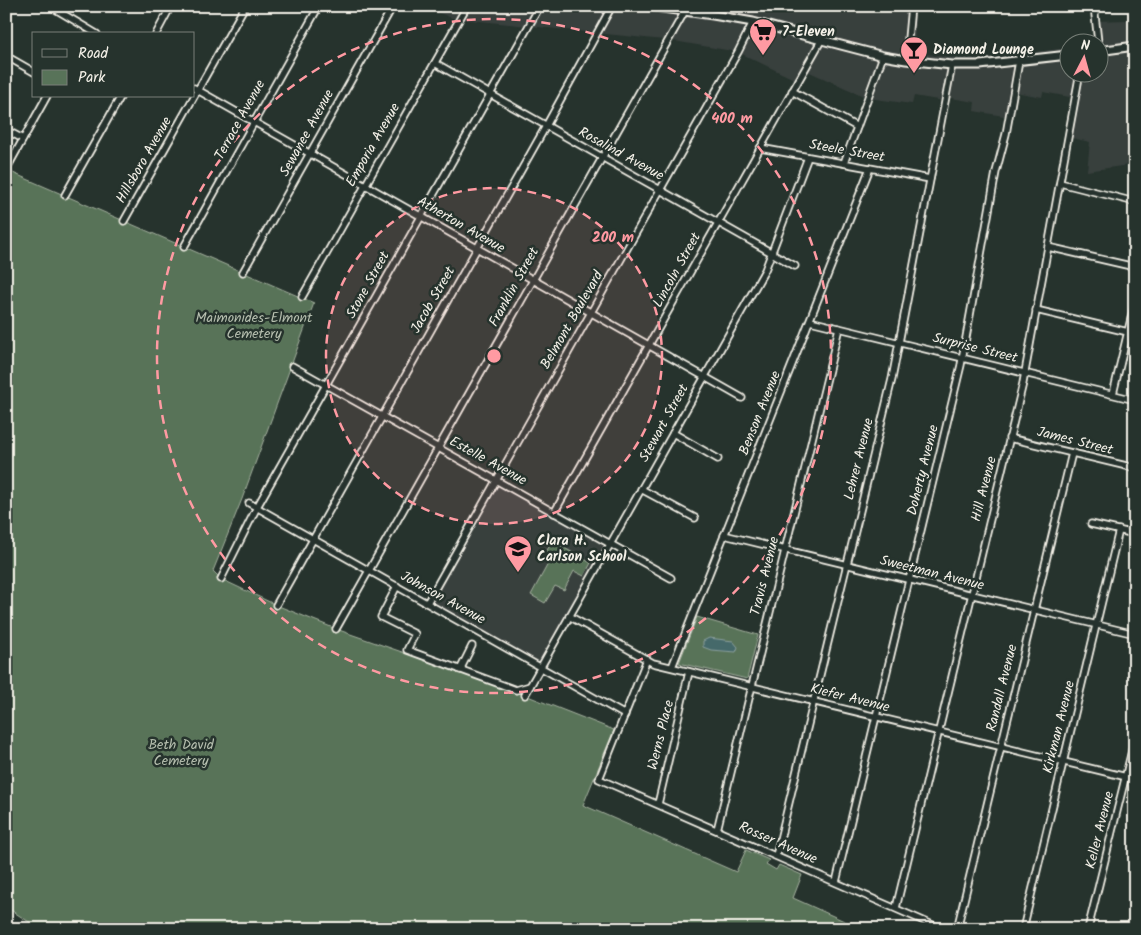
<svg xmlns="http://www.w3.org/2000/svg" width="1141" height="935" viewBox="0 0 1141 935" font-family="Kalam,sans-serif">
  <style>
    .built { fill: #39403e }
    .green { fill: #587359; stroke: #a6b2a0 }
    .water { fill: #45696b; stroke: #8b9f9d }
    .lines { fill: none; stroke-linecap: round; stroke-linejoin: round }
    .minor-casing { stroke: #f4f1e8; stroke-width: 9 }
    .major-casing { stroke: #f4f1e8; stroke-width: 11 }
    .minor { stroke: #26332d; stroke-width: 5.5 }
    .major { stroke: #26332d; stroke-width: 7 }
    .ring { fill: none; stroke: #ff9aa2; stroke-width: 2.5; stroke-dasharray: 9 6 }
    .labels { text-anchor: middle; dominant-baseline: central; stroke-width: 5; stroke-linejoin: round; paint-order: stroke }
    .poi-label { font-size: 14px; font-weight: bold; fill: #f4f1e8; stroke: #26332d; text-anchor: start }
    .street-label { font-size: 14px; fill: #f4f1e8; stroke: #26332d }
    .park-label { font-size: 14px; fill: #b6bfaf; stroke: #26332d }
    .centre { fill: #ff9aa2; stroke: #26332d; stroke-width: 2.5 }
    .ring-label { font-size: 15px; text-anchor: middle; font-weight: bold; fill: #ff9aa2; stroke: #26332d; stroke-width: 5; stroke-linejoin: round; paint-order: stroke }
  </style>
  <rect width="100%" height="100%" fill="#26332d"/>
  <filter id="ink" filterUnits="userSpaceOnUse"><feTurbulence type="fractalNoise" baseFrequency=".02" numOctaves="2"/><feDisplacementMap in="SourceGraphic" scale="10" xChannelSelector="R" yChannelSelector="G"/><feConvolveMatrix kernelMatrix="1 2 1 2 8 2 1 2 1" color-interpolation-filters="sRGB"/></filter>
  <g filter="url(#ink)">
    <g class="built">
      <polygon points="423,6 887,6 915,17 915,53 978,59 1068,48 1068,72 1098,72 1098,44 1096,21 1128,20 1129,6 1135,6 1135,164 1087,171 1090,142 1068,137 1075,98 1043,92 1042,97 1015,92 1010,117 974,111 975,102 945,97 944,101 914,96 912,104 868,98 805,70 798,81 738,52 674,41 452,18"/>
      <polygon points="497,483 606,545 538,663 431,601"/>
    </g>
    <g class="green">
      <polygon points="6,170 314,303 242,499 213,571 221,579 276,605 336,629 525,695 614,730 583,805 736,872 746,850 769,860 766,864 776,870 779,865 802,875 793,898 862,929 40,929 6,907"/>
      <polygon points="552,541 591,563 584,576 574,571 564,590 555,586 545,603 531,595 549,562 543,558"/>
      <polygon points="697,617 758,635 747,679 679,663"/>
    </g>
    <polygon class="water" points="709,638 733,641 738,647 736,652 711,650 703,647 703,641"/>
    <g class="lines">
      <g class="minor-casing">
        <g id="minor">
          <polyline points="50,6 97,34"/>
          <polyline points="1074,6 1093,8"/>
          <polyline points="1094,6 1098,42"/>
          <polyline points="156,34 171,6"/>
          <polyline points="6,56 34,72"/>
          <polyline points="906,60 911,6"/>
          <polyline points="435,63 795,266"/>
          <polyline points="194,88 742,398"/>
          <polyline points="792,91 857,127"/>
          <polyline points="6,130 23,139"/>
          <polyline points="760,148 930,179"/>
          <polyline points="844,163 883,56"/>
          <polyline points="6,170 47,96"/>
          <polyline points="1060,183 1135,202"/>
          <polyline points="65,195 121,96"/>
          <polyline points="124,221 245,6"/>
          <polyline points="184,247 319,6"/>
          <polyline points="1048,247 1135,267"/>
          <polyline points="243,272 393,6"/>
          <polyline points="302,297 467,6"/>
          <polyline points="1036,310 1128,332"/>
          <polyline points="810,321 1135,400"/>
          <polyline points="292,366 671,578"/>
          <polyline points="1113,394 1135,302"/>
          <polyline points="673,433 718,459"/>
          <polyline points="1009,438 1135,468"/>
          <polyline points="641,489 695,518"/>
          <polyline points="249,503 625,715"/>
          <polyline points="554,513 822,39"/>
          <polyline points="1091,524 1135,534"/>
          <polyline points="724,535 1135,634"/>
          <polyline points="221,579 257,507 540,6"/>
          <polyline points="397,586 381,617 415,634 407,650 516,690 530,686"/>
          <polyline points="427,603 738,52 753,22"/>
          <polyline points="276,605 546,126 612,6"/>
          <polyline points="569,616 653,663 1135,779"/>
          <polyline points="336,629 685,11"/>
          <polyline points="647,659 599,779 942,929"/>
          <polyline points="672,667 870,168"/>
          <polyline points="460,670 472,646"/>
          <polyline points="525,695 765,270 808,157"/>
          <polyline points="658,804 689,672"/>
          <polyline points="717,830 839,328"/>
          <polyline points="776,856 892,379 952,65"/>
          <polyline points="836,882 961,365 996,172 1006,134 1019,61"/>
          <polyline points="896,908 1023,383 1080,72"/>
          <polyline points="957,929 1072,453"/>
          <polyline points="1023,929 1119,530"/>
          <polyline points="1088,929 1135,738"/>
        </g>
      </g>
      <g class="major-casing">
        <g id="major">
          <polyline points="648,6 713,15 753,22 883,56 906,60 952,65 980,65 1068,55"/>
          <polyline points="1098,51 1135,46"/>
        </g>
      </g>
      <use href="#minor" class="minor"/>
      <use href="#major" class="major"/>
    </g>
  </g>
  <circle cx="494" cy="356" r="168" fill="#ff9aa2" fill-opacity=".12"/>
  <g class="ring">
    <circle cx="494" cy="356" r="168"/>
    <circle cx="494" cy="356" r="337"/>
  </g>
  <defs>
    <g id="supermarket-pin" transform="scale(1.4375)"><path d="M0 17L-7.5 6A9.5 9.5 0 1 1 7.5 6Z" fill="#ff9aa2" stroke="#26332d"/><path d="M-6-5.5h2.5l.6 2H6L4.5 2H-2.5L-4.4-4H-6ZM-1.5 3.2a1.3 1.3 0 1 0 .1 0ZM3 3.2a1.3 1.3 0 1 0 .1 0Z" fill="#111"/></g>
    <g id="bar-pin" transform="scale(1.4375)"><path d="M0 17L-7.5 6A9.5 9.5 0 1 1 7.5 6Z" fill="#ff9aa2" stroke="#26332d"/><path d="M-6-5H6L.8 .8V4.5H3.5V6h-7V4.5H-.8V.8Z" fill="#111"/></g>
    <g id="school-pin" transform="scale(1.4375)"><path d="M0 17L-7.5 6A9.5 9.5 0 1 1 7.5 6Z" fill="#ff9aa2" stroke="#26332d"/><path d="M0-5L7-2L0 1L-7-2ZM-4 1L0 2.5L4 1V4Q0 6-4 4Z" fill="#111"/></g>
  </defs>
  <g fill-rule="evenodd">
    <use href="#supermarket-pin" x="763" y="32"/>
    <use href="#bar-pin" x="914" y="50"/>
    <use href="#school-pin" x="518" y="549"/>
  </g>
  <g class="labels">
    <g class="poi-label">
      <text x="782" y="32">7-Eleven</text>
      <text x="933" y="50">Diamond Lounge</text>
      <text x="537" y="541">Clara H.<tspan x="537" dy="16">Carlson School</tspan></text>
    </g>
    <g class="street-label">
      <text transform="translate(240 120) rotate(-61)">Terrace Avenue</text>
      <text transform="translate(307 133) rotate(-61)">Sewanee Avenue</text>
      <text transform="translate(373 145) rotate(-60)">Emporia Avenue</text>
      <text transform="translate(847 151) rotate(10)">Steele Street</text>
      <text transform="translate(621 154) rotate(29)">Rosalind Avenue</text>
      <text transform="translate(144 160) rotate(-60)">Hillsboro Avenue</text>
      <text transform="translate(461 225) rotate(30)">Atherton Avenue</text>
      <text transform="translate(677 270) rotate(-61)">Lincoln Street</text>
      <text transform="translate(368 285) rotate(-61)">Stone Street</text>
      <text transform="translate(514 287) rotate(-61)">Franklin Street</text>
      <text transform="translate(433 300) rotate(-60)">Jacob Street</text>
      <text transform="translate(572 320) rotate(-60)">Belmont Boulevard</text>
      <text transform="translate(975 348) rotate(14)">Surprise Street</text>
      <text transform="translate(760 413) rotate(-68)">Benson Avenue</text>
      <text transform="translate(664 423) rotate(-61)">Stewart Street</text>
      <text transform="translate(1075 441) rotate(14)">James Street</text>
      <text transform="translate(859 459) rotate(-76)">Lehrer Avenue</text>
      <text transform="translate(488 461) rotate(29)">Estelle Avenue</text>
      <text transform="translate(923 470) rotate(-76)">Doherty Avenue</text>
      <text transform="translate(984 489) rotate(-76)">Hill Avenue</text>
      <text transform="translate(932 573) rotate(14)">Sweetman Avenue</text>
      <text transform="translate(765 576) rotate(-76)">Travis Avenue</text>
      <text transform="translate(443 598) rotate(29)">Johnson Avenue</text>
      <text transform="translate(1002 688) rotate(-76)">Randall Avenue</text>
      <text transform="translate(850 698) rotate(14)">Kiefer Avenue</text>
      <text transform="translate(1059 727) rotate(-76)">Kirkman Avenue</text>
      <text transform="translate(661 735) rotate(-76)">Werns Place</text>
      <text transform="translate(1100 830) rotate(-76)">Keller Avenue</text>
      <text transform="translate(778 843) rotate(24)">Rosser Avenue</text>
    </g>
    <g class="park-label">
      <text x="254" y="318">Maimonides-Elmont<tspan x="254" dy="16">Cemetery</tspan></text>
      <text x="181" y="745">Beth David<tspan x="181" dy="16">Cemetery</tspan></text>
    </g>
  </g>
  <circle cx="494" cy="356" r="8" class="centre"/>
  <g class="ring-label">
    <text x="732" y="123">400 m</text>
    <text x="613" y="242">200 m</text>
  </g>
  <rect width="1141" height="935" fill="none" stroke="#26332d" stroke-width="25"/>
  <rect x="12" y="12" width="1116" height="910" fill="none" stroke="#f4f1e8" stroke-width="2" filter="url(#ink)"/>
  <rect x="32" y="32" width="162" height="65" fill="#26332d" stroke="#787f78"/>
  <rect x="42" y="49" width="25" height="8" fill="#26332d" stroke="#787f78"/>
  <text x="78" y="58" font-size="15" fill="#f4f1e8">Road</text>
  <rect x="42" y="70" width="25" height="15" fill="#587359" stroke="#787f78"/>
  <text x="78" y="82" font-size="15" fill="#f4f1e8">Park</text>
  <g transform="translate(1084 58) rotate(6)"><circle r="24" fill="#26332d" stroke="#787f78"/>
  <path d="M0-4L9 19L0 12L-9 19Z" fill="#ff9aa2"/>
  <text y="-8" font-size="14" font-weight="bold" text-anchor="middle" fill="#f4f1e8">N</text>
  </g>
</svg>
